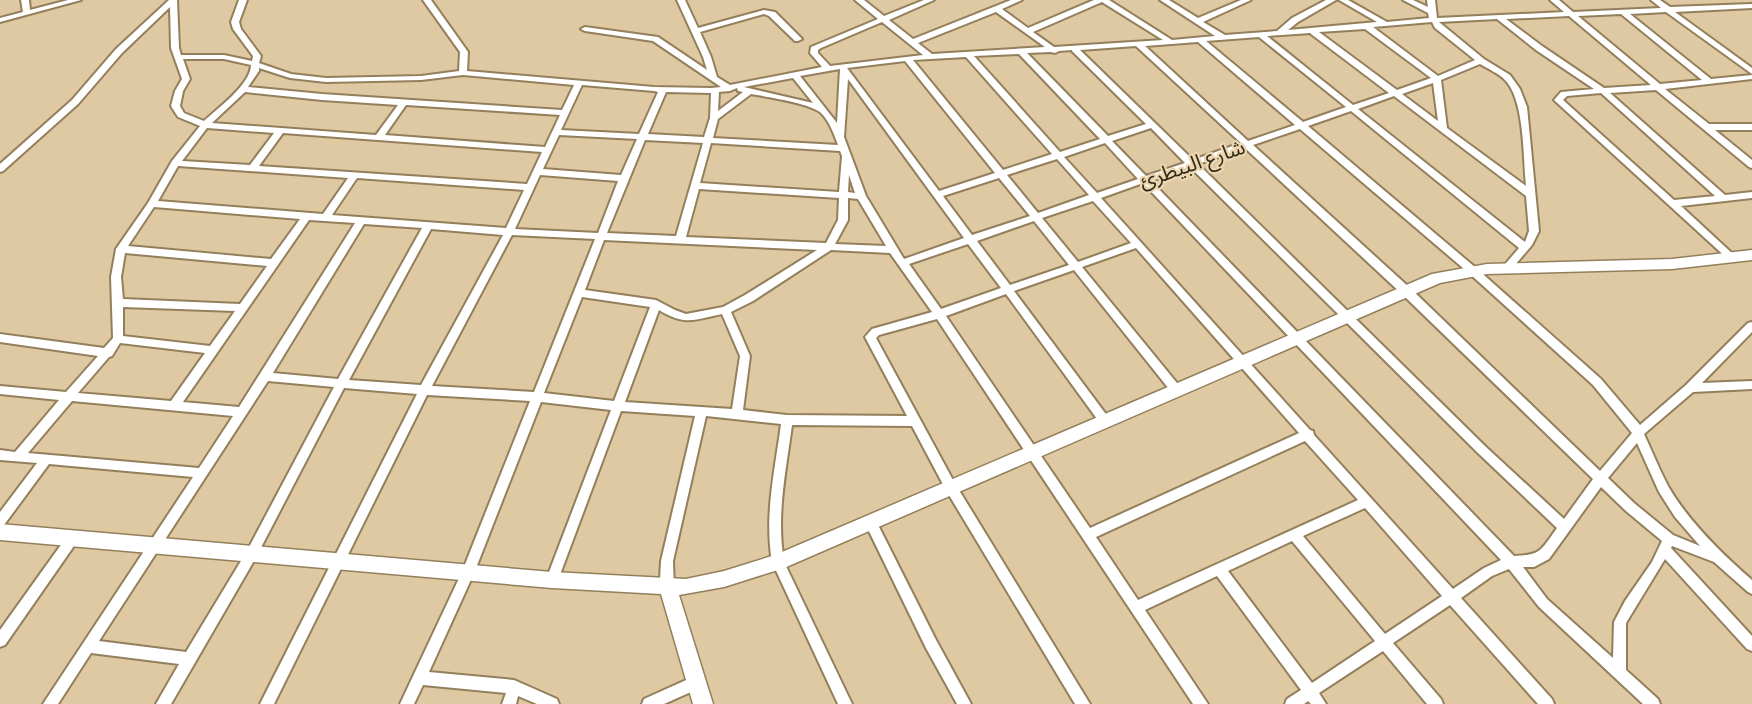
<svg xmlns="http://www.w3.org/2000/svg" width="1752" height="704" viewBox="0 0 1752 704" font-family="'Roboto Condensed','Noto Sans Arabic',sans-serif">
  <style>
    .lines { fill: none; stroke-linecap: round; stroke-linejoin: round }
    .street-casing { stroke: #937f5b; stroke-width: 4 }
    .secondary-casing { stroke: #937f5b; stroke-width: 3 }
    .street { fill: #fff; fill-rule: evenodd }
    .secondary { fill: #fff; fill-rule: evenodd }
    .labels { text-anchor: middle; dominant-baseline: central; stroke-width: 4.5; stroke-linejoin: round; paint-order: stroke }
    .street-label { font-size: 21px; fill: #312919; stroke: #ebd6af }
  </style>
  <rect width="100%" height="100%" fill="#dec9a2"/>
  <g class="lines">
    <g class="street-casing">
      <g id="street">
        <polygon points="21,0 29,0 30,10 68,0 81,0 0,22 0,18 23,12"/>
        <path d="M169,0H177L179,48L181,55H224L252,61L253,56L233,29L231,22L239,0H247L239,22L241,29L261,56L259,63L291,74L326,78L421,76L459,71L460,52L423,0H431L468,52L467,71L654,87L711,88L721,87L653,41L585,31L581,29L585,27L658,37L707,70L703,57L677,0H685L698,28L764,10L775,12L802,39L798,41H795L769,16L764,14L700,32L711,57L717,77L730,85L822,67L810,53L811,47L878,19L855,0H864L884,16L924,0H934L889,20L913,39L1011,0H1022L1002,9L1028,28L1094,0H1109L1172,40L1215,36L1160,0H1169L1198,18L1241,0H1251L1203,22L1225,35L1277,31L1292,18L1326,0H1336L1298,22L1288,30L1377,22L1339,0H1348L1387,22L1429,18L1428,13L1403,0H1413L1428,7L1427,0H1435L1437,18L1564,12L1550,0H1559L1573,12L1661,8L1651,0H1660L1670,7L1752,4V8L1675,12L1752,68V74L1666,12L1630,14L1711,79L1752,75V79L1665,89L1709,124H1752V130H1715L1752,160V168L1749,167L1656,90L1610,93L1725,195L1752,192V198L1681,206L1735,256L1737,258L1735,260H1729L1554,100L1561,92L1594,89L1536,50L1497,19L1439,22L1484,59L1510,75L1520,89L1527,107L1539,231L1532,245L1509,272H1503L1501,269L1519,248L1351,111L1308,126L1476,268L1601,379L1640,425L1686,385L1748,323L1752,322V332L1702,383L1752,381V389L1693,392L1644,434C1652,451 1659,469 1668,486C1689,522 1721,553 1752,580V594L1748,592L1714,562L1672,546L1671,548L1752,636V651L1747,649L1665,559L1626,623V670L1658,699L1660,704H1643L1539,607L1509,569L1492,576L1461,598L1552,699L1554,704H1538L1450,605L1393,643L1441,699L1443,704H1427L1383,651L1319,693L1326,704H1311L1308,701L1304,704H1285L1287,699L1301,690L1217,576L1145,610L1208,704H1193L937,319L879,335L876,338L954,482L1090,704H1075L946,490L912,426L792,425C786,471 776,515 784,562L852,704H838L772,562C764,515 775,470 781,424L706,416L673,561C673,568 675,586 672,591L668,593L664,591L660,579L661,561L695,416L621,411L558,580L556,584L552,586L548,584L546,580L611,410L541,402L474,573L429,672L514,680L557,699L559,704H537L518,696L516,704H502L506,693L423,685L414,704H400L462,572L530,401L427,395L274,704H260L417,394L344,388L255,559L171,704H156L179,664L91,653L58,704H43L193,477L49,464L4,525L0,526V512L37,463L0,460V450L15,452L59,400L0,394V386L66,392L98,356L0,342V334L104,348L113,338L111,277L116,249L148,203L172,161L200,126L178,117L171,106L175,91L182,79L171,48L170,7L122,53L78,104L3,171L0,172V164L72,100L116,49ZM1102,2L1163,40L1054,47L1033,32ZM996,12L1045,47L932,54L918,43ZM1621,14L1702,80L1660,84L1578,16ZM1569,16L1651,85L1604,88L1542,46L1506,19ZM882,22L923,55L830,66L818,53V50L821,48ZM1432,22L1435,28L1475,60L1438,76L1373,27ZM1365,29L1431,78L1397,90L1319,32ZM1311,33V34L1389,93L1353,105L1267,36ZM1259,37L1346,107L1303,122L1206,41ZM1198,42L1295,125L1248,141L1145,46ZM1136,46L1241,143L1193,160L1080,50ZM1072,50V51L1146,124L1108,136L1027,53L1051,52L1055,53L1059,51ZM1019,54L1100,139L1060,152L974,56ZM966,57L1052,154L1003,170L913,60ZM183,59H224L251,65C251,84 217,109 204,121L184,113L180,106L183,91L190,79ZM905,61L995,173L939,191L847,68ZM1480,64C1488,69 1498,73 1504,79C1525,98 1523,159 1526,186L1447,128L1441,80ZM259,68L290,78L326,82L421,80L463,75L574,85L562,110L322,94L248,87L259,71ZM840,69L837,123L800,76ZM793,78L813,103L744,87ZM848,79L964,238L904,259L866,196L844,137ZM1433,83L1438,121L1402,94ZM582,85L654,91L658,92L639,134L561,130ZM737,88L738,91L743,92L718,111L719,92L730,91ZM245,92L322,100L398,105L376,135L212,123ZM666,92L711,93L710,118L704,137L648,134ZM1601,93L1715,196L1674,200L1563,100L1567,96ZM751,94C768,97 808,103 820,112C829,120 834,134 838,145L713,138L718,119ZM1394,96L1526,196L1529,231L1525,242L1358,109ZM406,105L560,115L545,147L385,135ZM207,128L274,133L250,165L182,161ZM1151,128L1185,163L1146,176L1112,141ZM1300,129L1470,274L1593,385L1632,433L1600,471L1411,289L1253,145ZM283,133L542,152L527,184L259,166ZM559,135L637,139L621,175L543,169ZM645,140L703,143L676,236L607,233ZM711,143L840,151L842,156L839,192L700,183ZM1105,143L1138,179L1097,193L1064,157ZM1245,148L1403,295L1593,479L1564,519L1486,447L1198,164ZM1057,159L1089,195L1038,213L1007,175ZM178,166L348,178L323,214L158,201ZM1190,167L1478,453L1557,528C1541,550 1542,555 1514,556L1151,181ZM540,175L618,181L598,233L515,229ZM849,175L855,193L848,192ZM357,178L524,190L506,228L332,215ZM999,178L1030,216L972,235L943,196ZM1143,183L1501,560L1484,568L1453,589L1314,435L1313,431L1310,430L1101,198ZM699,189L839,198L838,220L826,243L686,237ZM848,198L858,199L886,246L835,244L848,220ZM1093,201L1131,243L1078,262L1042,218ZM154,207L300,219L271,259L128,246ZM309,220L355,223L239,407L183,402ZM1034,221L1069,265L1010,285L977,241ZM364,224L422,228L338,379L273,373ZM431,229L503,235L421,385L349,380ZM512,235L595,239L534,392L432,386ZM604,240L817,250L745,295L723,307L686,314L675,310L656,300L585,290ZM968,244L1001,288L941,309L909,264ZM1136,248L1299,433L1090,528L946,316L1006,294L1100,423L1104,425L1108,423L1110,420L1108,417L1014,291L1074,270L1173,394H1181L1182,391L1181,388L1082,267ZM831,250L890,253L932,312L872,329L865,337L907,416L787,415L743,410L750,356L731,312L753,301ZM125,253L267,266L240,304L123,299L121,277ZM582,297L650,307L614,401L544,393ZM123,307L235,311L210,346L123,336ZM659,310C685,326 694,320 722,314L740,356L732,409L625,402ZM120,343L205,353L171,401L78,393L109,357L112,356ZM268,381L334,387L247,551L186,652L99,641ZM72,401L233,416L199,468L28,453ZM1305,441L1358,500L1138,600L1096,537ZM1637,443L1659,492L1675,517L1700,546L1673,535L1634,503L1608,478ZM1601,487L1626,511L1662,541L1652,562L1625,601L1614,622L1613,658L1547,599L1523,567H1534L1549,559ZM1365,508L1442,596L1385,634L1303,536ZM1292,541L1375,641L1312,683L1228,571Z"/>
        <polygon points="870,516 874,517 936,640 971,704 957,704 926,648 864,521 866,517"/>
        <polygon points="72,534 76,535 78,539 76,543 5,645 0,647 0,630 68,535"/>
        <polygon points="695,676 700,678 702,683 700,688 664,704 642,704 644,699"/>
      </g>
    </g>
    <g class="secondary-casing">
      <polygon id="secondary" points="1752,250 1752,260 1672,269 1487,274 1440,283 784,568 724,587 679,595 713,704 693,704 661,594 552,588 0,540 0,524 552,572 686,579 724,571 775,555 1432,274 1487,264 1672,259"/>
    </g>
    <use href="#street" class="street"/>
    <use href="#secondary" class="secondary"/>
  </g>
  <g class="labels">
    <g class="street-label">
      <text transform="translate(1192 164) rotate(-19)">شارع البيطرئ</text>
    </g>
  </g>
</svg>
